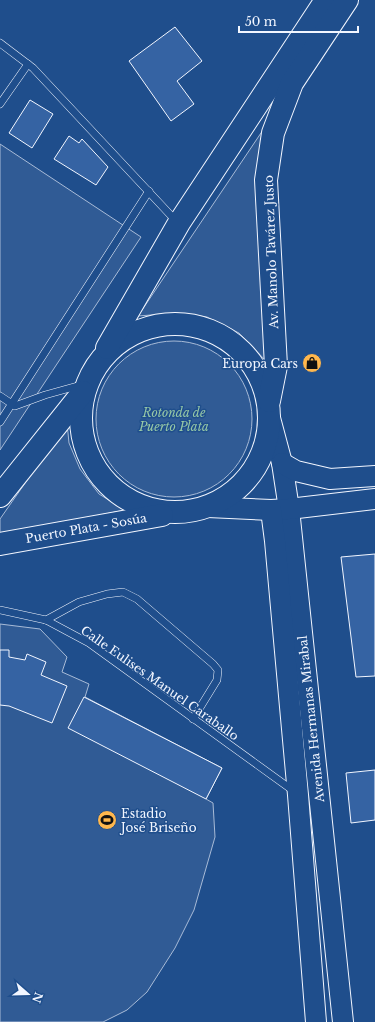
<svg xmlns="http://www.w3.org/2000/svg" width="375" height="1022" viewBox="0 0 375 1022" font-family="'Libre Baskerville',serif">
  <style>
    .built { fill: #305b95; stroke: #a8bbd7 }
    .building { fill: #3563a3; stroke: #f2f6ff }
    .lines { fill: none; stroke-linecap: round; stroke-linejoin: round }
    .lane-casing { stroke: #f2f6ff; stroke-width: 8 }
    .secondary-casing { stroke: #f2f6ff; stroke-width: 22 }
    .primary-casing { stroke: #f2f6ff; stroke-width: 24 }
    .lane { stroke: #1f4e8c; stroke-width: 7 }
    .secondary { stroke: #1f4e8c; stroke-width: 20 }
    .primary { stroke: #1f4e8c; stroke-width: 22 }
    .labels { text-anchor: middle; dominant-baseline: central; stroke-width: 3; stroke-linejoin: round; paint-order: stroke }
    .street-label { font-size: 12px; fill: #f2f6ff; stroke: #1f4e8c }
    .poi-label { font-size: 12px; fill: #f2f6ff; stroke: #1f4e8c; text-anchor: end }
    .park-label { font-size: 12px; font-style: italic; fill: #97c8a6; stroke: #1f4e8c }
  </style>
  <rect width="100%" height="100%" fill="#1f4e8c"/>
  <g class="built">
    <polygon points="263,130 268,363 239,333 207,317 176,313 138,316"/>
    <polygon points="0,144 141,237 0,450"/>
    <circle cx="174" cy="419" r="78"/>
    <polygon points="67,423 69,443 80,469 99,494 125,510 0,535 0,519"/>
    <polygon points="0,624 40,629 67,657 62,672 89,684 85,697 222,768 206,799 213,803 215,837 194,910 175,948 147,992 127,1010 103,1022 0,1022"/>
  </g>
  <g class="building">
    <polygon points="175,27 202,61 177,81 194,104 171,121 129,61"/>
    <polygon points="30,100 53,114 32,148 9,133"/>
    <polygon points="69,136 79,143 82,139 108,167 96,185 54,159"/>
    <polygon points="375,554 375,676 356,677 341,557"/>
    <polygon points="0,650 9,650 9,657 25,660 27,654 46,662 41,675 67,686 52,723 9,706 0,705"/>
    <polygon points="84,697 222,768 206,799 68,728"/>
    <polygon points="375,770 375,820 351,823 346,773"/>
  </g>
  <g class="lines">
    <g class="lane-casing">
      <g id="lane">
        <polyline points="0,43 33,68 177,222"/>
        <polyline points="0,104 28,64"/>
        <polyline points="0,396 15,406 45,395 81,385"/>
        <polyline points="0,422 149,191"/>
        <polyline points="0,610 46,620 89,643 295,792"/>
        <polyline points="46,620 79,602 107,594 123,592 137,599 213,664 218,670 217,680 193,719"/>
      </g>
    </g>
    <g class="secondary-casing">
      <g id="secondary">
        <polyline points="270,418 282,463 289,509 343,1022"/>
        <polyline points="282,463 296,471 330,479 375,476"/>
        <polyline points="208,507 271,510 289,509 375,499"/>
        <polyline points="271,510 275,541 298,795 316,1022"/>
      </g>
    </g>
    <g class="primary-casing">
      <g id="primary">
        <circle cx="175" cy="418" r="94"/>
        <polyline points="107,348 179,223 326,0"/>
        <polyline points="269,401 276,366 266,180 273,133 292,83 347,0"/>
        <polyline points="0,496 83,392"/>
        <polyline points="0,544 162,515"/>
      </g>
    </g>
    <use href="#lane" class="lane"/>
    <use href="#secondary" class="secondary"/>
    <use href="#primary" class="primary"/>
  </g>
  <defs>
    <g id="shop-disc" transform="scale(1)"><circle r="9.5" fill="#ffb74d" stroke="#1f4e8c"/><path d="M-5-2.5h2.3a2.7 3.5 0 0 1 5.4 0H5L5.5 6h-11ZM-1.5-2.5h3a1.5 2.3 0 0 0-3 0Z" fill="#111"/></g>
    <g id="stadium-disc" transform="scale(1)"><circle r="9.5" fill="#ffb74d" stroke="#1f4e8c"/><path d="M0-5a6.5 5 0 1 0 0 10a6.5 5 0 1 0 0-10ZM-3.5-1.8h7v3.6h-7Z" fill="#111"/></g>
  </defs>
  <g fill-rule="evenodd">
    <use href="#shop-disc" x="312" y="363"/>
    <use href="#stadium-disc" x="107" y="820"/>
  </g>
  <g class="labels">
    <g class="street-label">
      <text transform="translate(271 252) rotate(-92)">Av. Manolo Tavárez Justo</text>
      <text transform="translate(86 528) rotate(-10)">Puerto Plata - Sosúa</text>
      <text transform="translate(160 683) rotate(35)">Calle Eulises Manuel Caraballo</text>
      <text transform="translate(311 719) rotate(-96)">Avenida Hermanas Mirabal</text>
    </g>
    <g class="poi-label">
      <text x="298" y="363">Europa Cars</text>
      <text x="121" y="813" text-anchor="start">Estadio<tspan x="121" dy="14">José Briseño</tspan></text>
    </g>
    <g class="park-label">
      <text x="174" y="412">Rotonda de<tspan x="174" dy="14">Puerto Plata</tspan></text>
    </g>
  </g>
  <g transform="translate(28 994) rotate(110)" stroke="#1f4e8c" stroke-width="3" paint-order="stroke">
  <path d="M0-3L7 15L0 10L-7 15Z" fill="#f2f6ff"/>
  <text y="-6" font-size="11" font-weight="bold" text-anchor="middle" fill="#f2f6ff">N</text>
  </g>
  <path d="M239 26v6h119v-6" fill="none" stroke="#f2f6ff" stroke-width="2"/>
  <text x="245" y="26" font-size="12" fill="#f2f6ff" stroke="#1f4e8c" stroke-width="3" paint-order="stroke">50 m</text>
</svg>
